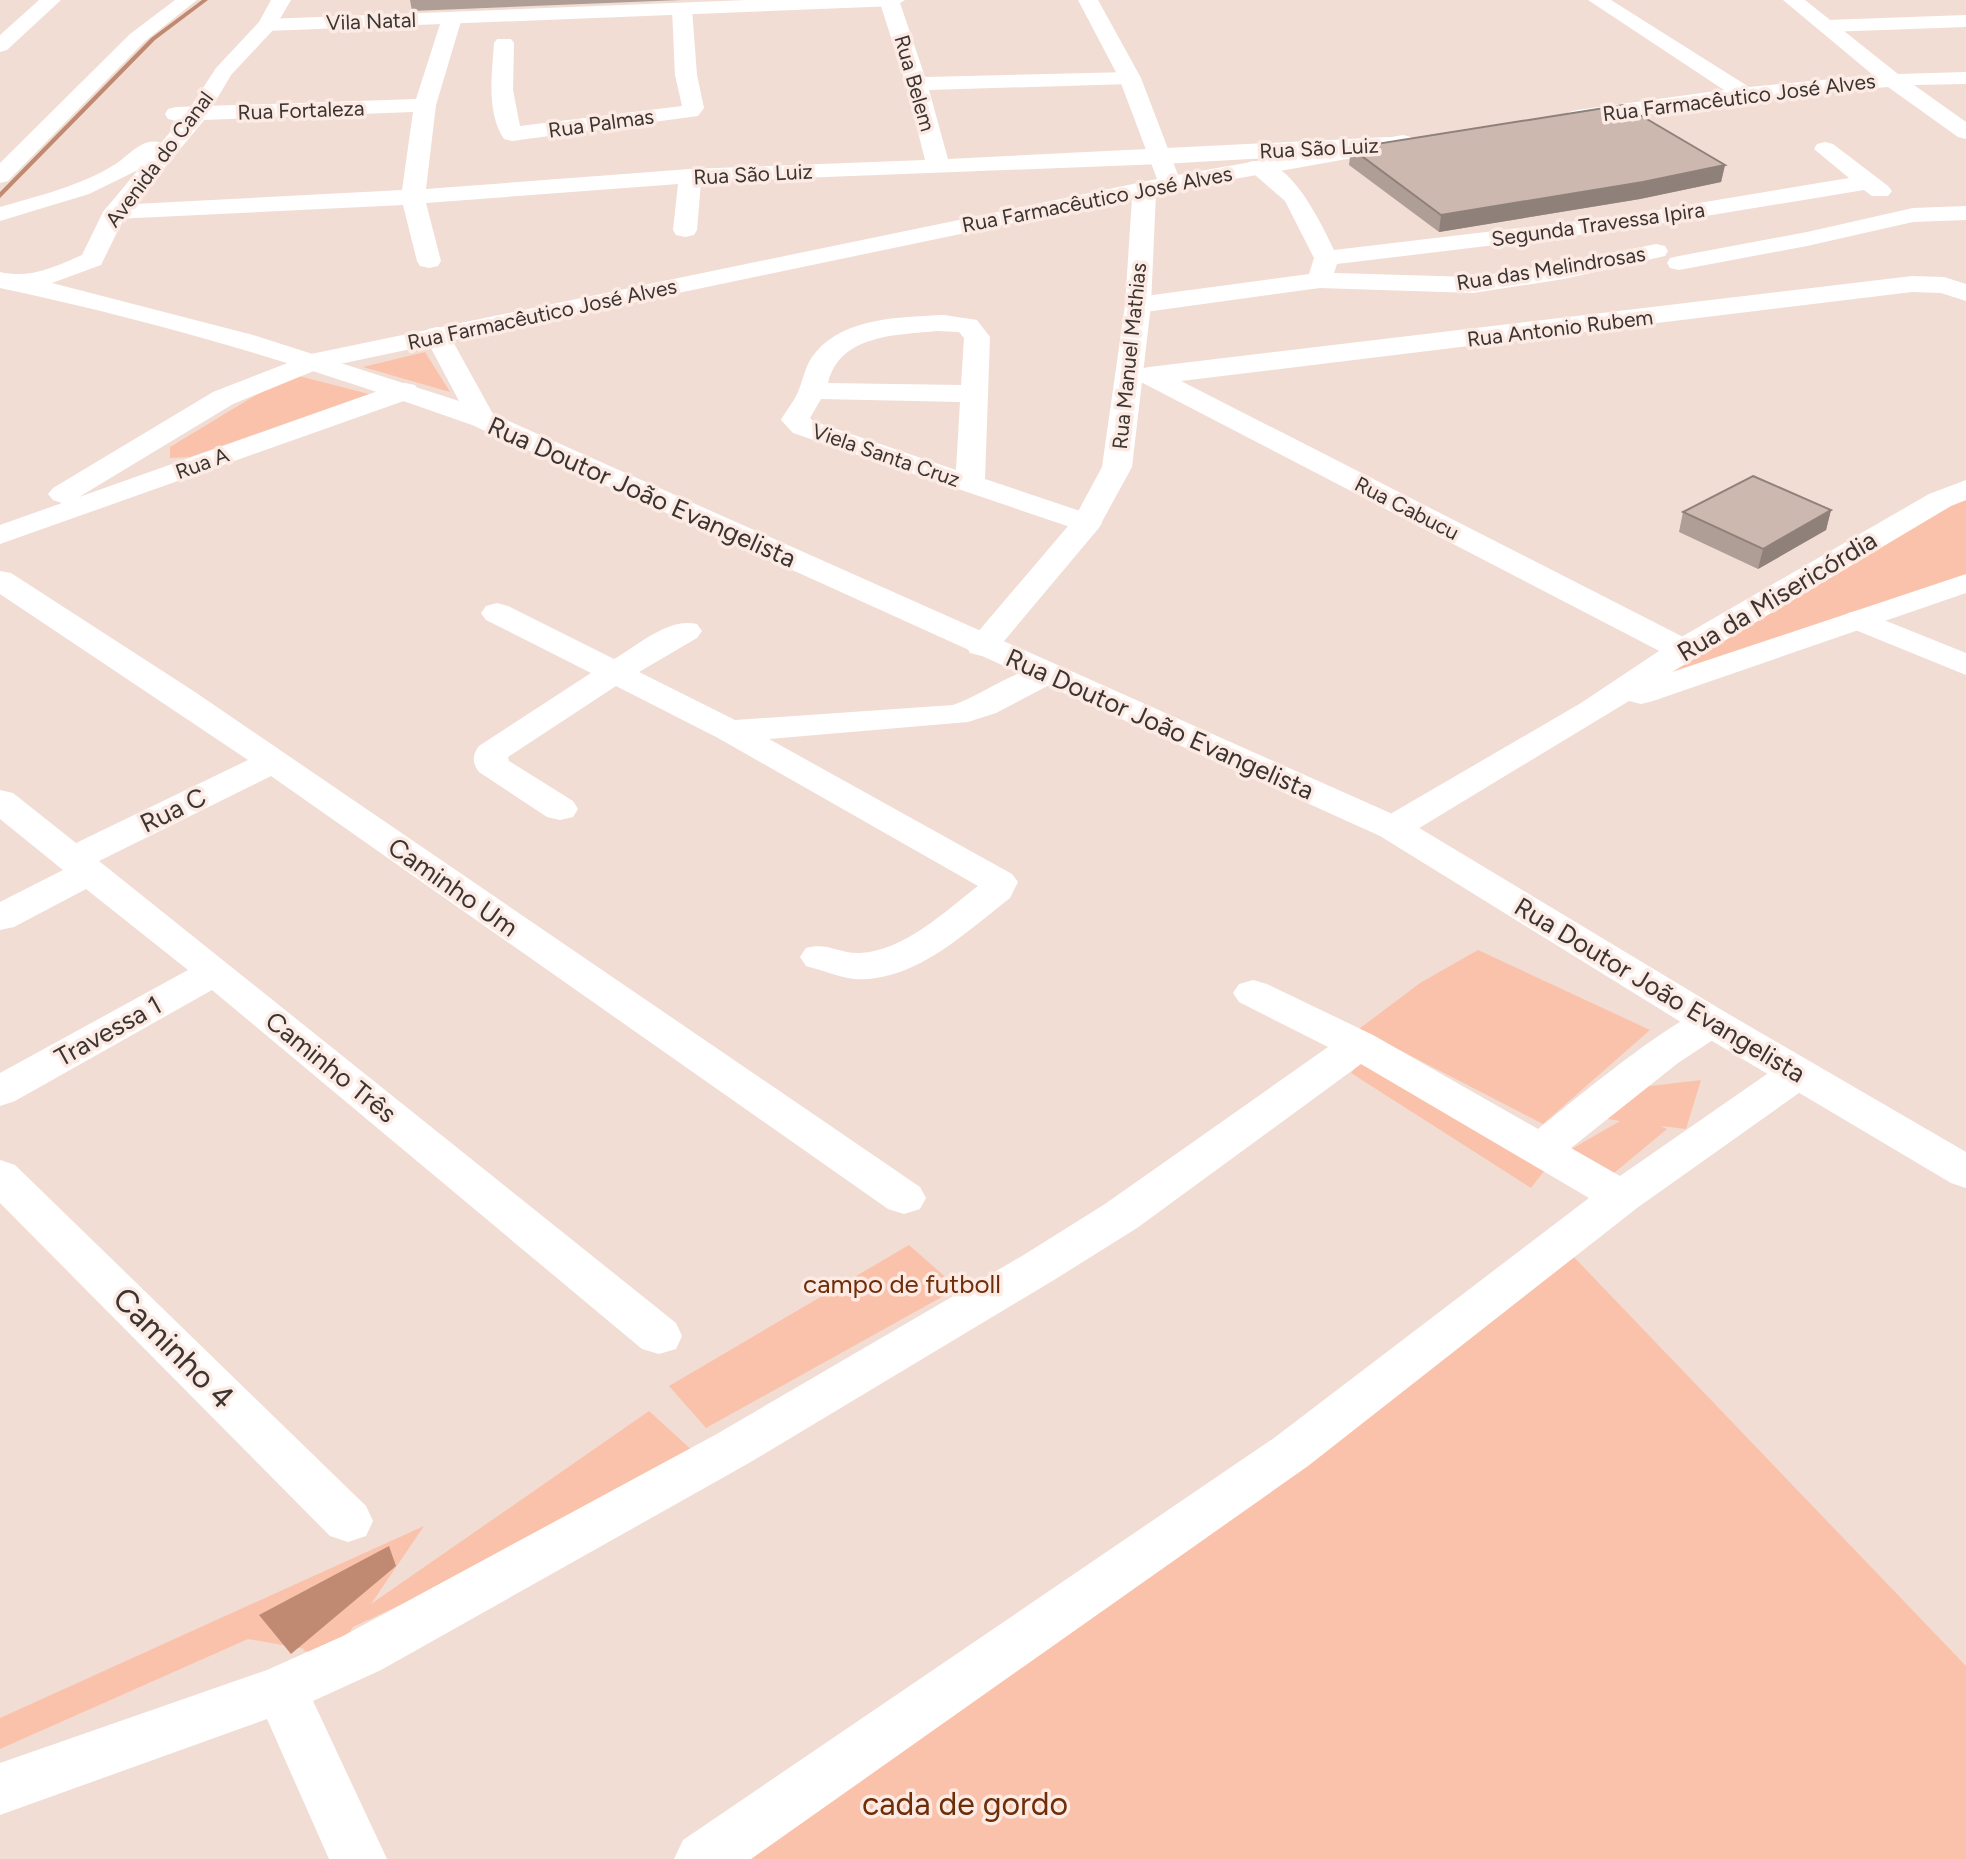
<svg xmlns="http://www.w3.org/2000/svg" width="1966" height="1859" viewBox="0 0 1966 1859" font-family="Figtree,sans-serif">
  <style>
    .green { fill: #fac2aa }
    .water { fill: #c08a72 }
    .lines { fill: none; stroke-linecap: round; stroke-linejoin: round }
    .stream { fill: #c08a72; fill-rule: evenodd }
    .minor { fill: #fff; fill-rule: evenodd }
    .tertiary { fill: #fff; fill-rule: evenodd }
    .primary { fill: #fff; fill-rule: evenodd }
    .wall { fill: #af9e96 }
    .shaded-wall { fill: #8f817a }
    .building { fill: #ccb8af; stroke: #8f817a; stroke-width: 2 }
    .labels { text-anchor: middle; dominant-baseline: central; stroke-width: 7; stroke-linejoin: round; paint-order: stroke }
    .far-street-label { font-size: 21px; fill: #3c3431; stroke: #fcebe4 }
    .street-label { font-size: 26px; fill: #3c3431; stroke: #fcebe4 }
    .park-label { font-size: 26px; fill: #6f2d08; stroke: #fcebe4 }
    .near-street-label { font-size: 32px; fill: #3c3431; stroke: #fcebe4 }
    .near-park-label { font-size: 32px; fill: #6f2d08; stroke: #fcebe4 }
  </style>
  <rect width="100%" height="100%" fill="#f2ddd4"/>
  <g class="green">
    <polygon points="425,352 450,392 363,367"/>
    <polygon points="291,374 369,394 190,457 170,458 170,447"/>
    <polygon points="1966,489 1966,583 1593,710"/>
    <polygon points="1478,950 1650,1030 1543,1124 1359,1029 1420,983"/>
    <polygon points="1366,1056 1551,1162 1531,1188 1351,1073"/>
    <polygon points="1701,1080 1686,1129 1661,1126 1667,1129 1614,1173 1570,1150 1620,1121 1608,1119 1606,1110 1642,1087"/>
    <polygon points="909,1245 958,1288 706,1428 669,1386"/>
    <polygon points="1570,1253 1966,1666 1966,1859 740,1859"/>
    <polygon points="649,1411 706,1463 353,1627 335,1654 303,1651 305,1649 248,1639 0,1749 0,1718 424,1526 371,1604"/>
  </g>
  <polygon class="water" points="389,1546 396,1566 291,1654 259,1615"/>
  <g class="lines">
    <polygon class="stream" points="202,0 208,0 155,40 0,198 0,192 151,38"/>
    <g class="minor">
      <polygon points="39,0 61,0 7,50 0,52 0,35"/>
      <polygon points="175,0 197,0 144,42 8,181 0,183 0,163 130,34"/>
      <polygon points="879,0 899,0 925,77 1130,72 1137,74 1141,78 1137,82 1130,84 929,90 948,159 1388,137 1396,139 1399,144 1396,149 1388,151 1162,164 701,182 697,230 694,235 685,237 676,235 673,230 678,184 426,203 441,261 438,266 429,268 420,266 417,261 403,205 115,219 107,217 103,212 107,207 115,205 402,190 413,112 176,121 168,119 165,114 168,109 176,107 416,99 442,18 445,14 459,14 462,18 436,105 426,189 690,169 925,160 906,84"/>
      <path d="M682,3L689,5L692,9L697,75L704,108L698,116L512,141L504,139C486,112 492,74 494,43L497,39H511L514,43L513,90L520,126L682,106L675,75L672,9L675,5Z"/>
      <polygon points="1966,15 1966,27 1827,32 1820,30 1817,26 1820,22 1827,20"/>
      <path d="M1825,142L1833,144L1888,186L1892,191L1888,196H1872L1864,190L1621,230L1337,264L1334,273L1473,277L1564,263L1656,244L1665,246L1668,251L1665,256L1564,279L1473,293L1320,288L1138,313L1129,310L1125,305L1129,300L1138,297L1309,274L1314,258L1285,201L1246,167L1249,162C1289,152 1320,222 1334,250L1621,216L1849,178L1814,149L1817,144Z"/>
      <polygon points="1966,206 1966,220 1913,222 1807,246 1679,270 1670,268 1667,263 1670,258 1679,256 1807,232 1913,208"/>
      <polygon points="1912,276 1944,277 1966,284 1966,301 1941,293 1912,292 1181,381 1695,643 1699,650 1695,657 1683,660 1671,657 1139,381 1135,375 1139,369 1149,367"/>
      <path d="M944,315L977,320L990,337L985,479L1098,517L1102,523L1098,529L1087,532L1076,529L793,433L781,420C786,411 794,401 798,392C804,378 805,364 816,352C845,317 903,317 944,315ZM938,331L959,332L964,338L961,385L828,383C840,334 897,335 938,331ZM821,399L960,402L956,470L813,421L810,418Z"/>
      <polygon points="311,354 321,356 324,362 321,368 233,404 79,497 395,385 405,383 415,385 419,391 415,397 0,544 0,525 62,503 53,500 48,494 53,488 213,392"/>
      <polygon points="0,571 11,573 195,692 920,1187 926,1198 920,1209 904,1214 888,1209 271,776 99,861 676,1323 682,1336 676,1349 659,1354 642,1349 212,990 15,1101 0,1106 0,1073 188,970 86,889 14,927 0,930 0,902 63,870 0,819 0,790 13,793 76,843 248,760 0,594"/>
      <path d="M497,603L508,606L614,659C638,645 669,617 697,624L702,631L697,638L639,672L735,720L953,705C983,695 1027,660 1057,667L1062,674L1057,681L996,713L968,722L769,739L1012,874L1018,882L1010,898C966,932 914,983 854,979C838,977 822,970 806,966L800,957L806,948C828,942 839,954 860,953C904,951 944,912 978,886L718,738L616,686L508,757L509,761L573,801L578,809L573,817L560,820L547,817L479,772C472,763 472,755 479,746L591,673L486,620L481,613L486,606Z"/>
      <polygon points="1859,610 1966,653 1966,675 1848,627 1843,620 1848,613"/>
      <path d="M1253,980L1267,984L1373,1035L1538,1129C1567,1106 1680,1011 1710,1009C1714,1008 1721,1011 1725,1012L1731,1022L1725,1032L1678,1063L1571,1148L1620,1176L1783,1063L1798,1059L1813,1063L1819,1073L1813,1083L1637,1208L1308,1466L751,1859H674L683,1840L1274,1438L1589,1198L1361,1064L1137,1228L1054,1280L749,1463L381,1670L313,1701L387,1859H329L267,1719L0,1815V1763L267,1670L343,1636L715,1435L1022,1256L1105,1204L1328,1047L1239,1002L1233,993L1239,984Z"/>
      <polygon points="0,1160 15,1165 366,1506 373,1521 366,1536 348,1542 330,1536 0,1203"/>
    </g>
    <g class="tertiary">
      <polygon points="747,0 905,0 895,6 267,31 260,29 257,25 260,21 267,19"/>
      <polygon points="1078,0 1098,0 1141,78 1178,175 1403,135 1411,137 1414,142 1411,147 1403,149 1156,193 1151,305 1132,467 1098,529 994,653 982,656 970,653 966,646 1074,519 1102,467 1125,305 1132,198 311,370 301,368 298,362 301,356 311,354 1157,179 1119,78"/>
      <polygon points="1588,0 1611,0 1749,87 1873,75 1783,0 1805,0 1898,74 1966,72 1966,84 1914,85 1966,122 1966,139 1958,137 1888,87 1771,97 1577,124 1569,122 1566,117 1569,112 1577,110 1724,90"/>
      <polygon points="1966,480 1966,500 1951,506 1672,672 1966,574 1966,593 1653,701 1641,704 1629,701 1406,836 1393,839 1380,836 1375,828 1380,820 1581,703 1671,643 1929,494"/>
    </g>
    <path class="primary" d="M271,0H291L274,29L231,75L205,119L126,214L101,265L52,283L253,335L459,401L424,335L428,329L437,327L446,329L493,414L1406,820L1725,1012L1966,1152V1188L1951,1183L1697,1032L1380,836L472,425C317,369 161,322 0,288V272C30,279 55,267 82,255L103,212L138,170L89,194L0,221V207C38,196 80,186 114,165C129,156 143,136 161,143L188,111L216,68L259,22Z"/>
  </g>
  <g class="wall">
    <polygon points="410,0 681,0 412,11"/>
    <polygon points="1351,148 1725,165 1721,182 1640,199 1439,232 1349,165"/>
    <polygon points="1831,510 1826,530 1758,569 1679,532 1683,512"/>
  </g>
  <g class="shaded-wall">
    <polygon points="1725,165 1721,182 1640,199 1439,232 1441,215"/>
    <polygon points="1831,510 1826,530 1758,569 1763,549"/>
  </g>
  <g class="building">
    <polygon points="1623,105 1725,165 1643,182 1441,215 1351,148"/>
    <polygon points="1753,476 1831,510 1763,549 1683,512"/>
  </g>
  <g class="labels">
    <g class="far-street-label">
      <text transform="translate(371 21) rotate(-2)">Vila Natal</text>
      <text transform="translate(915 83) rotate(74)">Rua Belem</text>
      <text transform="translate(1739 97) rotate(-7)">Rua Farmacêutico José Alves</text>
      <text transform="translate(301 110) rotate(-2)">Rua Fortaleza</text>
      <text transform="translate(601 123) rotate(-8)">Rua Palmas</text>
      <text transform="translate(1319 148) rotate(-3)">Rua São Luiz</text>
      <text transform="translate(159 159) rotate(-53)">Avenida do Canal</text>
      <text transform="translate(753 174) rotate(-3)">Rua São Luiz</text>
      <text transform="translate(1097 199) rotate(-11)">Rua Farmacêutico José Alves</text>
      <text transform="translate(1598 224) rotate(-8)">Segunda Travessa Ipira</text>
      <text transform="translate(1551 268) rotate(-9)">Rua das Melindrosas</text>
      <text transform="translate(542 314) rotate(-12)">Rua Farmacêutico José Alves</text>
      <text transform="translate(1560 328) rotate(-7)">Rua Antonio Rubem</text>
      <text transform="translate(1129 356) rotate(-84)">Rua Manuel Mathias</text>
      <text transform="translate(886 455) rotate(19)">Viela Santa Cruz</text>
      <text transform="translate(202 463) rotate(-20)">Rua A</text>
      <text transform="translate(1407 508) rotate(27)">Rua Cabucu</text>
    </g>
    <g class="street-label">
      <text transform="translate(642 492) rotate(24)">Rua Doutor João Evangelista</text>
      <text transform="translate(1777 596) rotate(-31)">Rua da Misericórdia</text>
      <text transform="translate(1160 724) rotate(24)">Rua Doutor João Evangelista</text>
      <text transform="translate(173 810) rotate(-26)">Rua C</text>
      <text transform="translate(453 887) rotate(35)">Caminho Um</text>
      <text transform="translate(1660 990) rotate(31)">Rua Doutor João Evangelista</text>
      <text transform="translate(108 1031) rotate(-29)">Travessa 1</text>
      <text transform="translate(331 1067) rotate(39)">Caminho Três</text>
    </g>
    <g class="park-label">
      <text x="902" y="1284">campo de futboll</text>
    </g>
    <g class="near-street-label">
      <text transform="translate(174 1348) rotate(45)">Caminho 4</text>
    </g>
    <g class="near-park-label">
      <text x="965" y="1804">cada de gordo</text>
    </g>
  </g>
</svg>
